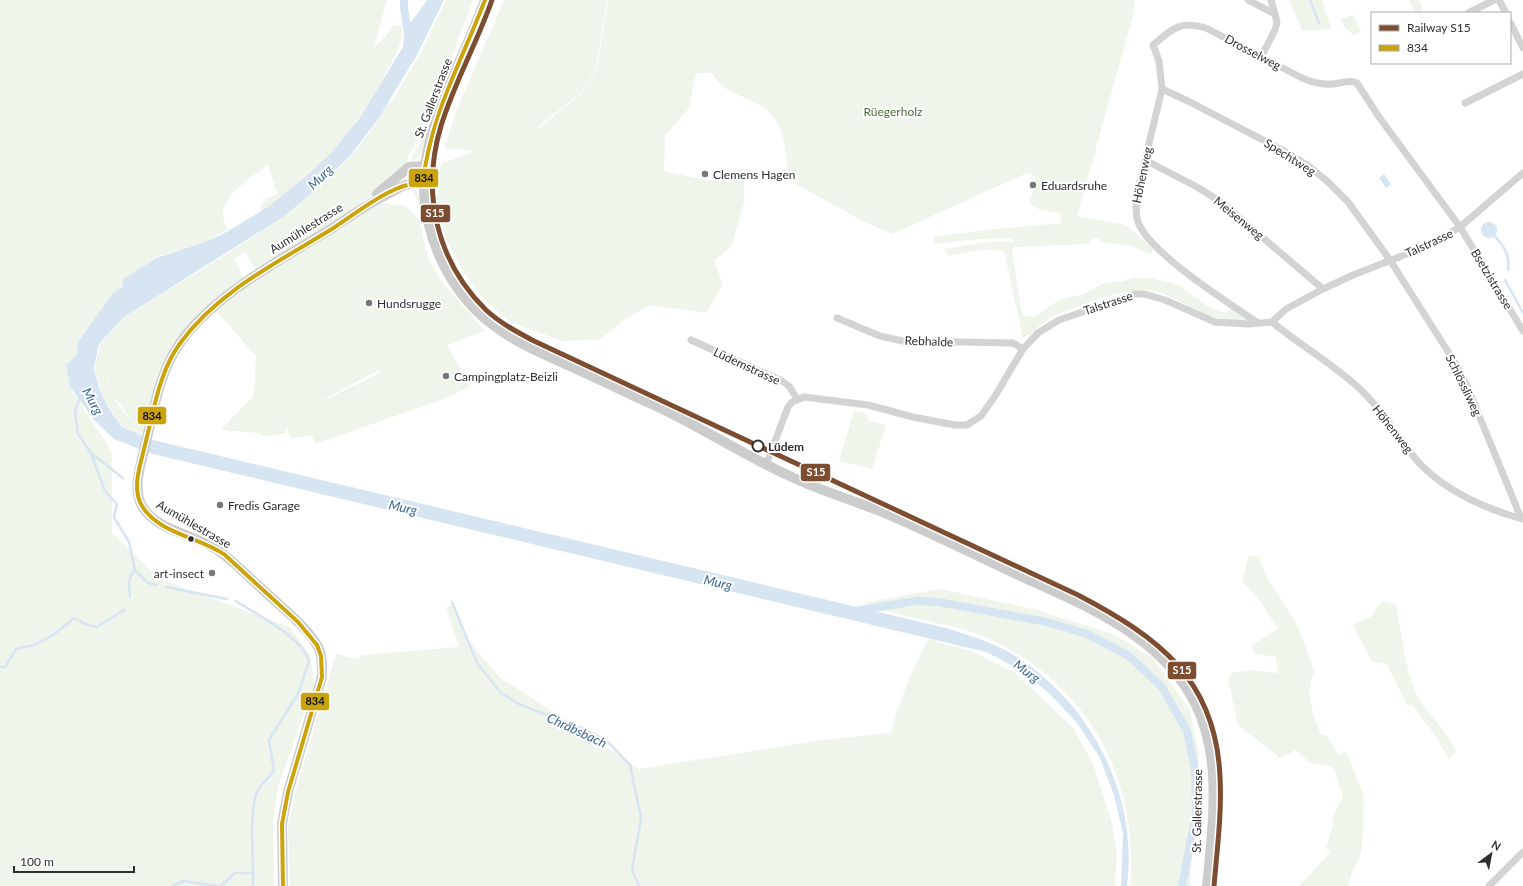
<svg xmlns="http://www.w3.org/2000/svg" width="1523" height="886" viewBox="0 0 1523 886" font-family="Lato,sans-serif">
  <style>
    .green { fill: #eff5eb; fill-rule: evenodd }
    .water { fill: #d7e4f2 }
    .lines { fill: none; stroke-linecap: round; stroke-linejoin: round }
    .stream { stroke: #d7e4f2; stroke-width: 2.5 }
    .canal { stroke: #d7e4f2; stroke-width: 8 }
    .street { stroke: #d3d3d3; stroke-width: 7 }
    .secondary { stroke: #ccc; stroke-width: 10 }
    .bus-1-casing { stroke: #fff; stroke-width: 7 }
    .bus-1 { stroke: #cba40c; stroke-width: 4 }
    .rail-1-casing { stroke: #fff; stroke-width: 8 }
    .rail-1 { stroke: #7d4d31; stroke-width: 5 }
    .poi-dot { fill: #777; stroke: #fff; stroke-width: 1.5 }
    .stop-dot { fill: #fff; stroke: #2e2e2e; stroke-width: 2 }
    .bus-dot { fill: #2e2e2e; stroke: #fff; stroke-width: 1.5 }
    .labels { text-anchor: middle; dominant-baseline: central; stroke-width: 4; stroke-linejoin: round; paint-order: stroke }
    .street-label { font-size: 12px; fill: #2e2e2e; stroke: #fff }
    .park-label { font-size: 12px; fill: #4b6b3a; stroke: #fff }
    .poi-label { font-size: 12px; fill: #2e2e2e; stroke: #fff; text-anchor: start }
    .stop-label { font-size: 12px; font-weight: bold; fill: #2e2e2e; stroke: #fff; text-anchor: start }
    .water-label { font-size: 13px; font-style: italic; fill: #396593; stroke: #fff }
    .line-badge { stroke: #fff; stroke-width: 1.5 }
    .badge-label { font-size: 11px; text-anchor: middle; font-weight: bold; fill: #fff }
    .pale-badge-label { font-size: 11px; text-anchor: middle; font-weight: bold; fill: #111 }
  </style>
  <rect width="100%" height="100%" fill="#fff"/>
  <g class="green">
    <path d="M0,0H387L374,47L386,36L394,25L402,26C404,43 394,56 387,71C358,127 315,179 261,211V206L266,199L277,194L268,165C254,176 221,195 223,216C223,220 227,226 228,230L199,244L156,257L123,279V286L112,294L78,342L76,356L66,365L70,388L112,452V533L160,579L289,627L310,655L314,684L278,787L273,821L274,886H0Z"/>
    <path d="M446,0H473L450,61L415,144L408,157L407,164L357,207L256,270L245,252L234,259L244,278C225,294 191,319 178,338C159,366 153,403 143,435L123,427L108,406L99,389L95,368L100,344L124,317C202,268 286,224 350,157C365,141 377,121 388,103H391L419,56ZM105,372L112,393L133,422L144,428C123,419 110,394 105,372Z"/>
    <path d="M504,0H607L596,68L581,93L534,130L540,127L581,94L597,68L608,0H1135L1134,12L1077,216L1126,225L1153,249L1151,255L1133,246L1101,242L1099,238H1094L1089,244L1015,247L1012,250L1022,315L1034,317L1059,300L1084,294L1104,283L1123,281L1133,278H1150L1179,285L1210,308L1226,313L1232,308L1251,320C1242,320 1232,321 1223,319C1199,315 1179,298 1155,291C1132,284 1069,308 1047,320C1038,326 1033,334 1023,338L1004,251L984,249L949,256L944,249L988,242H1014L1013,238L978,239L935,244L934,237L985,230L1061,223L1060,213L1038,209L1029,203L1036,185L1035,176L1027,173L892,234L861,220L789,180C786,156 786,124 765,108C745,94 726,97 712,73H696L689,108L665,136L664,171L705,180L744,181V203L731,247L714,261L723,284L706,313L650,305L624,320L599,340L562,341L510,322L484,299L464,273L445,237L438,198L441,164L475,151L444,148L458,107Z"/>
    <polygon points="1289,0 1322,0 1331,29 1302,31"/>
    <polygon points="1409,0 1419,0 1423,10 1415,13"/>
    <polygon points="1353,15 1361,31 1354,35 1345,28 1340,19"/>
    <polygon points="428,129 421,155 411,162 412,157"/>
    <path d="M411,187C420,190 420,200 421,208Z"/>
    <path d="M379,203L406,206L419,219L428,258L441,281L485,331L447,345L470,387L441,400L315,444L312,436L290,438L286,426V433L265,437L258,433L221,430L254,395L256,356L216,311L257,279ZM379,370L380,373L307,408Z"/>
    <polygon points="854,411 867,413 869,421 886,425 872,469 839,461"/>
    <path d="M1249,555L1259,557L1266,576L1298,626L1315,673C1302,689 1315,718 1321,735H1326L1339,756L1346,751L1364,796L1362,848L1359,859L1351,875L1349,886H1299L1328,855L1330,850L1326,849L1334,821L1332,819L1343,796L1334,769L1329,766L1310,763L1296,750L1280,758L1238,725L1228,679L1232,673L1250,670L1278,673L1276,657L1254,653L1252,646L1278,628L1257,597L1242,581Z"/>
    <path d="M940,589L1034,609L1115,635L1153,658L1190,710L1199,754L1190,886H1130C1139,775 1086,681 983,636C956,625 926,622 898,614C886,611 875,607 863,603Z"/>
    <path d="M1382,601L1396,604C1401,631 1406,676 1419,699C1431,719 1446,728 1456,752L1449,759L1432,731L1413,706L1407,705L1387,664L1372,662L1353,625L1372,616Z"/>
    <path d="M454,604L469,641L498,676L639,769L822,740L891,733C900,698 912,671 928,639L971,651L1017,674L1073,728L1093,763L1112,823L1117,854L1115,886H290L288,827L295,793L336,654L358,659L362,655L459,647L446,607Z"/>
  </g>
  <g class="water">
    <path d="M427,0H444L417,55L378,119L350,156L315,190L283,217L124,317L99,344L94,368L99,389L108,407L122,427L153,440L946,628C974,637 1002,645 1026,663C1096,713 1138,800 1127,886H1121L1123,833L1114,795L1100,758L1078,724L1051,695L1021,670L986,652L149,453L114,439L95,421L70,387L66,365L76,356L78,342L112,294L123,286V279L156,258L199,244L221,235L268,207L309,174L331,153L359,119L403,47L404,32Z"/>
    <polygon points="1384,174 1391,184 1386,188 1379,178"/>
    <circle cx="1489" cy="230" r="8"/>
  </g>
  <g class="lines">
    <g class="stream">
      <polyline points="1310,0 1319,23"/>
      <path d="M1495,236C1505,248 1510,255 1508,270"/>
      <polyline points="1505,280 1523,313"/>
      <polyline points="80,397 75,411 78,434 91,453 105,491 117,504 114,517 129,542 135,570 148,583 157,585"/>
      <polyline points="92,454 123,478"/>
      <polyline points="166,587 227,599"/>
      <path d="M130,597C129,586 127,578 135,570"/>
      <path d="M236,601C256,614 303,638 309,661L299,692L269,740L274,771C269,778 262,783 258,790C248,807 254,863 253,886"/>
      <polyline points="452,602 477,663 501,693 521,705 586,730 607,741 630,765 641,818 632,870 639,886"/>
      <path d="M0,667H5L16,649C40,646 56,634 74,618L85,624L97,627L124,610"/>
      <polyline points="172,886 183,881 218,886"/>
      <polyline points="221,886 235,873 253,873"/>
    </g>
    <g class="canal">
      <path d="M404,0C403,11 407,25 409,37"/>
      <polyline points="855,611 916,601 938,602 1047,622 1087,634 1129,656 1162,687 1187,731 1195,769 1196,813 1182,886"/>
    </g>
    <g class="street">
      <polyline points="1248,0 1275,14"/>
      <polyline points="1499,0 1506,13"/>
      <polyline points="1468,13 1494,0"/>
      <polyline points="1510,22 1523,48"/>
      <polyline points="1261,57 1275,30 1277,22 1271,0"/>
      <polyline points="1162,89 1190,102 1284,151 1307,165 1327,181 1348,202 1390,260 1459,369 1467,386 1521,518"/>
      <polyline points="1465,103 1523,74"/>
      <polyline points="1145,160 1197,187 1221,202 1323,289"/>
      <polyline points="837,318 880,336 903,341 1013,343 1023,349"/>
      <path d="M1272,322C1301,346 1334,364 1361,390C1385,413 1400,442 1422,466C1448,492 1488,510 1523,519"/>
      <path d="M1258,323C1229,303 1149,253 1138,222C1135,213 1136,204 1137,194L1162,89L1159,61L1153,45C1172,29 1180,20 1206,28L1302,78C1312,82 1321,85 1331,84C1340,84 1349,79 1357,83L1379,117L1460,227L1523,331"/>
      <polyline points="691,340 782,381 789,386 797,399"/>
      <polyline points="766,465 788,407 792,402 804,397 868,405 913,417 955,425 967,425 981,416 995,396 1023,349 1038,333 1059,320 1135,294 1144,294 1165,300 1215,322 1249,324 1272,322 1286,309 1323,289 1353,275 1430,245 1460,227 1523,173"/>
      <polyline points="1489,886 1523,852"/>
    </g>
    <g class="secondary">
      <path d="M485,0C465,57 420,132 424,192C427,242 450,290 489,322C514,342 543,354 572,367C601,380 629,394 658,407C705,429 748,458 796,479C825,492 855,501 885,513C928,531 971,553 1014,573C1077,602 1152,630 1190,694C1224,751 1213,823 1207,886"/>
      <polyline points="377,194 409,167 425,166"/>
      <path d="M283,886L282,824L288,792L322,677C322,667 323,654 317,645C303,623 280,606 261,588C245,574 230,557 211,546C189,534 155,529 142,506C132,488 141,465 145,446C154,410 159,373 180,343C214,294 284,258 334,227C349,217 364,207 380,198C396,190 405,182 423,182"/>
    </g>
    <g class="bus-1-casing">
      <path id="bus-1" d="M283,886L282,824L288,792L322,677L321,656L317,645L298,622L225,555C200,537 159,534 142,506C131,488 141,463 145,445C154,410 159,371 181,342C220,289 281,261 335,227C361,210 391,184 423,182C430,117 462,60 485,0"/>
    </g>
    <use href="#bus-1" class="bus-1"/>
    <g class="rail-1-casing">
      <path id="rail-1" d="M492,0C477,43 454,83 441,126C421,192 436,261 486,310C500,323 517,332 534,341L1078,595C1158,637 1216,679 1220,777C1222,813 1217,850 1214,886"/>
    </g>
    <use href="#rail-1" class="rail-1"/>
  </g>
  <g class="poi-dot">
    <circle cx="705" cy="174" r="4"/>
    <circle cx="1033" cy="185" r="4"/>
    <circle cx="369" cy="303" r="4"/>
    <circle cx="446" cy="376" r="4"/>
    <circle cx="220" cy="505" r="4"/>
    <circle cx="212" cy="573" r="4"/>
  </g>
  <circle class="stop-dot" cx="758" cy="446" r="5.5"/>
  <circle class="bus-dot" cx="191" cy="539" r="3.5"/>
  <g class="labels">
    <g class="street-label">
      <text transform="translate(1253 52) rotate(28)">Drosselweg</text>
      <text transform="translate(433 98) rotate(-69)">St. Gallerstrasse</text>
      <text transform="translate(1290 157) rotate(32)">Spechtweg</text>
      <text transform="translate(1142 175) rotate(-78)">Höhenweg</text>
      <text transform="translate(1239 218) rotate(39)">Meisenweg</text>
      <text transform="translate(306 228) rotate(-32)">Aumühlestrasse</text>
      <text transform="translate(1429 243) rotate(-25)">Talstrasse</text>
      <text transform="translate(1492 279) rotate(59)">Bsetzistrasse</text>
      <text transform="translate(1108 303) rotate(-18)">Talstrasse</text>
      <text transform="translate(929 341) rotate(2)">Rebhalde</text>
      <text transform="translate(747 366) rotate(25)">Lüdemstrasse</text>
      <text transform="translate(1464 385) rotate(64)">Schlössliweg</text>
      <text transform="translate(1393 429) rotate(52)">Höhenweg</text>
      <text transform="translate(194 524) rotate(30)">Aumühlestrasse</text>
      <text transform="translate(1197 811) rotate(-89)">St. Gallerstrasse</text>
    </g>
    <g class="park-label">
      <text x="893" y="111">Rüegerholz</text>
    </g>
    <g class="poi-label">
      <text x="713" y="174">Clemens Hagen</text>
      <text x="1041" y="185">Eduardsruhe</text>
      <text x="377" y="303">Hundsrugge</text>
      <text x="454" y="376">Campingplatz-Beizli</text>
      <text x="228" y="505">Fredis Garage</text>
      <text x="204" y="573" text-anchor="end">art-insect</text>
    </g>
    <g class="stop-label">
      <text x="768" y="446">Lüdem</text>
    </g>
    <g class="water-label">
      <text transform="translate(320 177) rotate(-44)">Murg</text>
      <text transform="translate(93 401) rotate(61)">Murg</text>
      <text transform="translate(403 507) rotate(13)">Murg</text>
      <text transform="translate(718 582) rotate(13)">Murg</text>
      <text transform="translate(1027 671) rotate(36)">Murg</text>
      <text transform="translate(577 730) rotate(25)">Chräbsbach</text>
    </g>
  </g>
  <g class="line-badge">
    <rect x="408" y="168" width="31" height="20" rx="4" fill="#cba40c"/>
    <rect x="420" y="204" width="31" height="19" rx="4" fill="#7d4d31"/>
    <rect x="137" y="406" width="30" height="19" rx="4" fill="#cba40c"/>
    <rect x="800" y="463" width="31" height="19" rx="4" fill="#7d4d31"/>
    <rect x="1167" y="661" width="30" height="19" rx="4" fill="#7d4d31"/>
    <rect x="300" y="692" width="30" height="19" rx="4" fill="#cba40c"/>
  </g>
  <g class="badge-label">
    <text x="435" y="217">S15</text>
    <text x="816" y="476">S15</text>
    <text x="1182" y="674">S15</text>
  </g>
  <g class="pale-badge-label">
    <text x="424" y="182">834</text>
    <text x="152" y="420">834</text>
    <text x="315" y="705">834</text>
  </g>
  <rect x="1371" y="12" width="140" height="52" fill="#ffffff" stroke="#ababab"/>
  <rect x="1379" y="25" width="20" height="6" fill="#7d4d31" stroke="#ababab"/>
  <text x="1407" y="32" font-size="12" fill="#2e2e2e">Railway S15</text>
  <rect x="1379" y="45" width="20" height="6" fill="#cba40c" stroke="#ababab"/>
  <text x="1407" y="52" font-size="12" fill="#2e2e2e">834</text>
  <g transform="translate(1491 854) rotate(32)" stroke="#ffffff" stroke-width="3" paint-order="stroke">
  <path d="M0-3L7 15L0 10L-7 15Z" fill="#2e2e2e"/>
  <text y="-6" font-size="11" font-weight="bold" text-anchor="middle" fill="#2e2e2e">N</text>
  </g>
  <path d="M14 866v6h120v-6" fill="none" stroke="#2e2e2e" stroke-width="2"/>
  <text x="20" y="866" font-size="12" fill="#2e2e2e" stroke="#ffffff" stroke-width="3" paint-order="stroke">100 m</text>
</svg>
